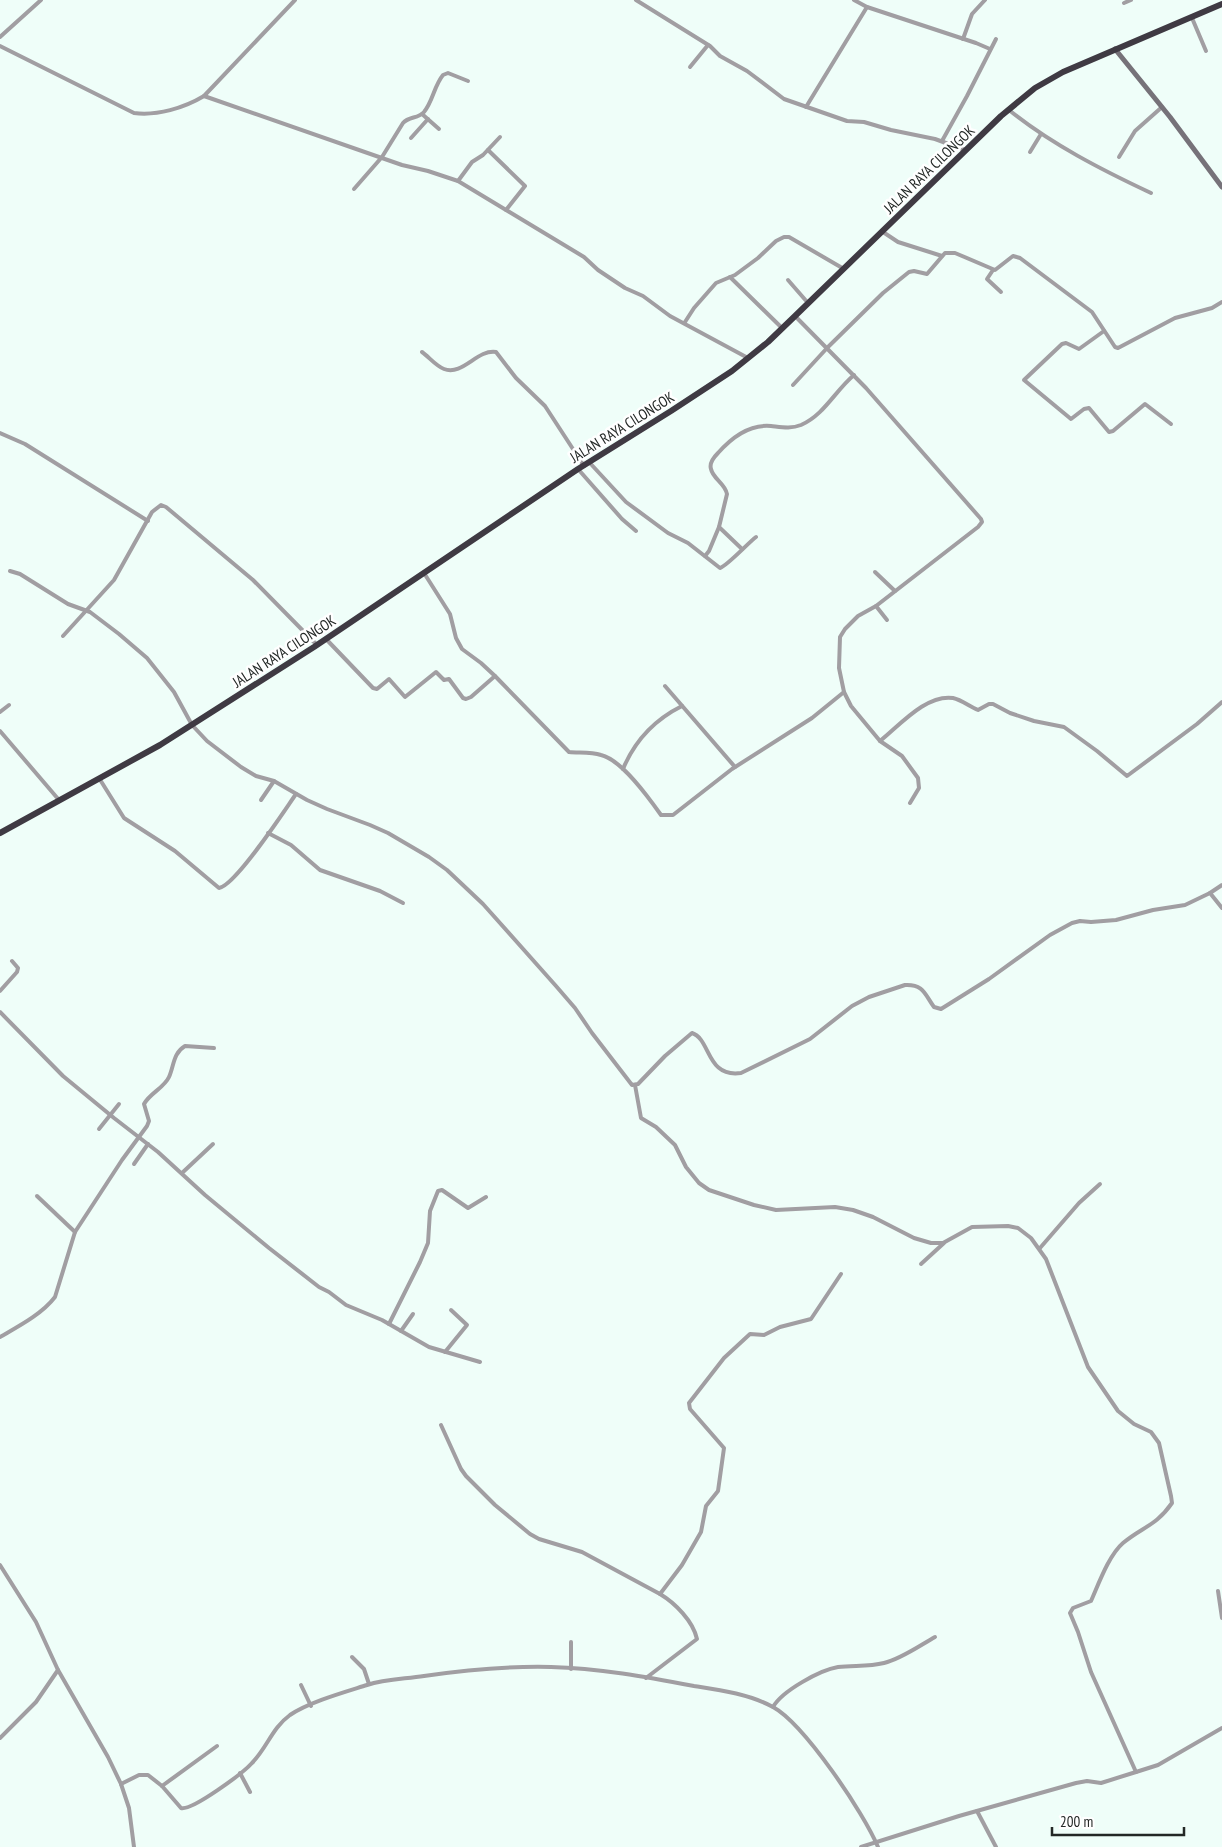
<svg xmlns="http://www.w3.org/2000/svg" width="1222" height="1847" viewBox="0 0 1222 1847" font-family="'PT Sans Narrow',sans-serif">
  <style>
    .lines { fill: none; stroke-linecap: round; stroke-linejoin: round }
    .street { stroke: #a19ea2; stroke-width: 4 }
    .secondary { stroke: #767279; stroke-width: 5 }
    .highway { stroke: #3f3a43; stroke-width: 6 }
    .labels { text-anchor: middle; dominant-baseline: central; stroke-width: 5; stroke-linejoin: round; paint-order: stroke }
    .street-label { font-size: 15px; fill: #232826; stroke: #fff }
  </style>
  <rect width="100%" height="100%" fill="#effef9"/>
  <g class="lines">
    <g class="street">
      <polyline points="636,0 710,46 720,56 747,71 784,99 847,121 864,122 891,130 935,139 965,150"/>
      <polyline points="854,0 867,7 976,43 990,49"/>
      <polyline points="1124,3 1131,0"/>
      <polyline points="1192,18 1206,51"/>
      <polyline points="0,37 41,0"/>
      <polyline points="963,39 972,14 985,0"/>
      <path d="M0,46L134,113C157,116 184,108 204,96L295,0"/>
      <polyline points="690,67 708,45"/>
      <polyline points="204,96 402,165 428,171 458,181 584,257 598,270 625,288 643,296 670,316 748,358"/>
      <polyline points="806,107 867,7"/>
      <path d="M1009,110C1051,144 1102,170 1151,193"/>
      <polyline points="422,114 439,129"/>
      <polyline points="411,138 428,119"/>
      <polyline points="942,141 967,96 996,39"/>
      <polyline points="488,150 525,186 506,210"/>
      <polyline points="1030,152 1041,134"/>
      <polyline points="1119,157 1135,131 1162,107"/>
      <polyline points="458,181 472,162 483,155 500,137"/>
      <path d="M354,189L382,157L403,123C409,116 418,119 424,112C433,101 434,86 443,75L448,73L468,81"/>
      <polyline points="883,232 898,242 942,256"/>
      <polyline points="993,270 987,279 1001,292"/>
      <polyline points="730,277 782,328"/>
      <polyline points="788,280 808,303"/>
      <polyline points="795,316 866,388 981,519 982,522 978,527 876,606 858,616 845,629 840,637 839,668 844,692 851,706 880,741 902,756 918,778 919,788 910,803"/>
      <polyline points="685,322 694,308 716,283 735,275 758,258 776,241 784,237 789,237 844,269"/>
      <polyline points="1104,331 1079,349 1066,343 1062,344 1024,380 1071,419 1084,409 1089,408 1109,432 1113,431 1145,404 1171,424"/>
      <path d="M422,352C429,357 436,366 444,369C463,376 477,349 496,352L516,378L545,406L584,466"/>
      <polyline points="793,385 828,347 883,293 909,272 914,271 927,274 945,253 955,253 995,270 1013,256 1020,258 1092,312 1115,347 1118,348 1175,318 1212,308 1222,302"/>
      <polyline points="0,433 25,444 148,521"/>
      <path d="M589,462L626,502L668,533L688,543L720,568C727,566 748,543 756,537"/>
      <polyline points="578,469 622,519 636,531"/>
      <path d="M742,549L719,527L727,494C725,483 713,479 711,469C709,463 714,457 718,453C732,437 749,424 771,426C781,427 791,429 801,425C824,415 835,391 854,375"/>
      <polyline points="705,556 709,551 719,527"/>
      <path d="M10,571L20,574L68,604L90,612L119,634L147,658L174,692L192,725L207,741L241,767L256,776L274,781L307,800L327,809L370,825L388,833L429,857L447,870L483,904L556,986L575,1008L592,1033L632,1085L638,1084L665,1056L692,1033C711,1039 706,1078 741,1073L810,1039L852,1006L869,997L905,985C924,984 925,995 934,1007L941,1009L989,979L1050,935L1072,923L1080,921L1091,922L1116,920L1153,910L1185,905L1210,893L1222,908"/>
      <polyline points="875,572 895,591"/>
      <path d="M424,573L450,614L456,638L462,649L481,663L495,676L569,752C579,753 591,752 601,755C622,760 649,798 661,815H673L732,769L812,718L844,692"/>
      <polyline points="876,606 887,620"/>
      <polyline points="63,636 114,580 152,512 161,505 166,507 253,580 317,645"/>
      <polyline points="326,639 373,688 377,689 389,679 405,697 436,672 444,680 449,679 463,698 466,699 471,697 495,676"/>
      <polyline points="665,686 735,767"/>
      <polyline points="0,712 9,705"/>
      <polyline points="0,731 59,800"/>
      <path d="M880,741C899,726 926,694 953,698C962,700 970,707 978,710L989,704H993L1010,713L1034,721L1064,727L1097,751L1127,776L1197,724L1222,702"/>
      <path d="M623,769C635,740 654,720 682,706"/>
      <path d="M99,778L124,818L175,851L219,888C236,885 284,811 296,794"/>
      <polyline points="261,800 274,781"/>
      <polyline points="268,833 291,845 320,870 380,891 403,903"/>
      <polyline points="1210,893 1222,885"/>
      <polyline points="0,991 17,972 18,968 12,961"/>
      <polyline points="0,1012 63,1076 114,1118 158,1152 205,1195 269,1248 319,1287 329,1292 346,1305 382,1320 429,1347 480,1362"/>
      <path d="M635,1085L641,1118L656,1127L675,1145L686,1167L699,1183L709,1190L754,1205L776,1210L835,1207L853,1210L873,1217L914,1238L931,1243H943L972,1227L1008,1226L1018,1228L1031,1238L1046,1259L1088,1367L1118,1411L1134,1424L1151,1432L1159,1443L1171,1496L1172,1503C1156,1526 1142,1527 1123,1543C1109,1555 1099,1583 1091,1601L1073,1608L1070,1613L1078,1632L1091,1672L1136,1772L1158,1765L1222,1728"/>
      <polyline points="99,1129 119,1104"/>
      <polyline points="134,1164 148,1144"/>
      <polyline points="182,1173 213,1144"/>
      <polyline points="37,1196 75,1232"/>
      <polyline points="1040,1248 1079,1203 1100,1184"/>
      <polyline points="921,1264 944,1243"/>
      <polyline points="389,1324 420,1262 428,1243 430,1211 438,1191 442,1190 468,1208 486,1197"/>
      <polyline points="401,1331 413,1314"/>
      <path d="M0,1337C19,1326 42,1314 55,1297L75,1232L122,1160L147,1126L149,1121L144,1104C150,1093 164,1088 169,1077C174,1066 173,1053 185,1046L214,1048"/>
      <polyline points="445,1352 467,1325 451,1310"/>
      <polyline points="441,1425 461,1469 466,1476 495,1505 530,1534 539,1539 582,1552 660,1594"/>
      <polyline points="0,1565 36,1622 58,1670 108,1757 121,1784 129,1808 134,1847"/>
      <polyline points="1218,1591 1222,1618"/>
      <polyline points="352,1657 364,1669 369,1684"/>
      <polyline points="571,1669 571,1642"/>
      <path d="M646,1678L697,1639C693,1621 675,1603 660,1594L682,1565L701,1532L706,1506L718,1491L724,1448L690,1409L689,1403L724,1358L750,1334L764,1335L780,1327L811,1319L841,1274"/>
      <polyline points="301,1685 311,1706"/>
      <path d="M773,1707C782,1691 820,1670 838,1667C853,1665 868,1667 884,1663C901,1659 919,1646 935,1637"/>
      <polyline points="0,1738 36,1702 58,1670"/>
      <polyline points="240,1773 250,1792"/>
      <path d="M121,1784L139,1775H148L162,1786L181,1808C192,1811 243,1773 252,1763C267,1748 272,1728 290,1715C309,1702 345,1692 367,1685C385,1679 405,1679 424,1676C465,1670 509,1666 551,1667C598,1668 647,1677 694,1686C720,1690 749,1694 773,1707C804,1724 864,1813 878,1847"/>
      <polyline points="162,1786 217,1746"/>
      <polyline points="977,1811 996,1847"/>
      <polyline points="861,1847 959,1816 1076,1783 1087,1781 1101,1783 1136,1772"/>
    </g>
    <polyline class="secondary" points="1115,49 1170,117 1222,187"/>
    <polyline class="highway" points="0,833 160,745 314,647 578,469 671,411 732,371 768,342 795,316 1001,116 1035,88 1063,72 1222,4"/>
  </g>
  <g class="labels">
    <g class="street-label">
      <text transform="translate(929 169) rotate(-44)">JALAN RAYA CILONGOK</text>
      <text transform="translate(622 427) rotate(-32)">JALAN RAYA CILONGOK</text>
      <text transform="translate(284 651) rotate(-33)">JALAN RAYA CILONGOK</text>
    </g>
  </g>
  <path d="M1052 1827v8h132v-8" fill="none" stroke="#232826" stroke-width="2.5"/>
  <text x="1060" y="1827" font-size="15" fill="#232826" stroke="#ffffff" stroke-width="4" paint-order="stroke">200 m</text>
</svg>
